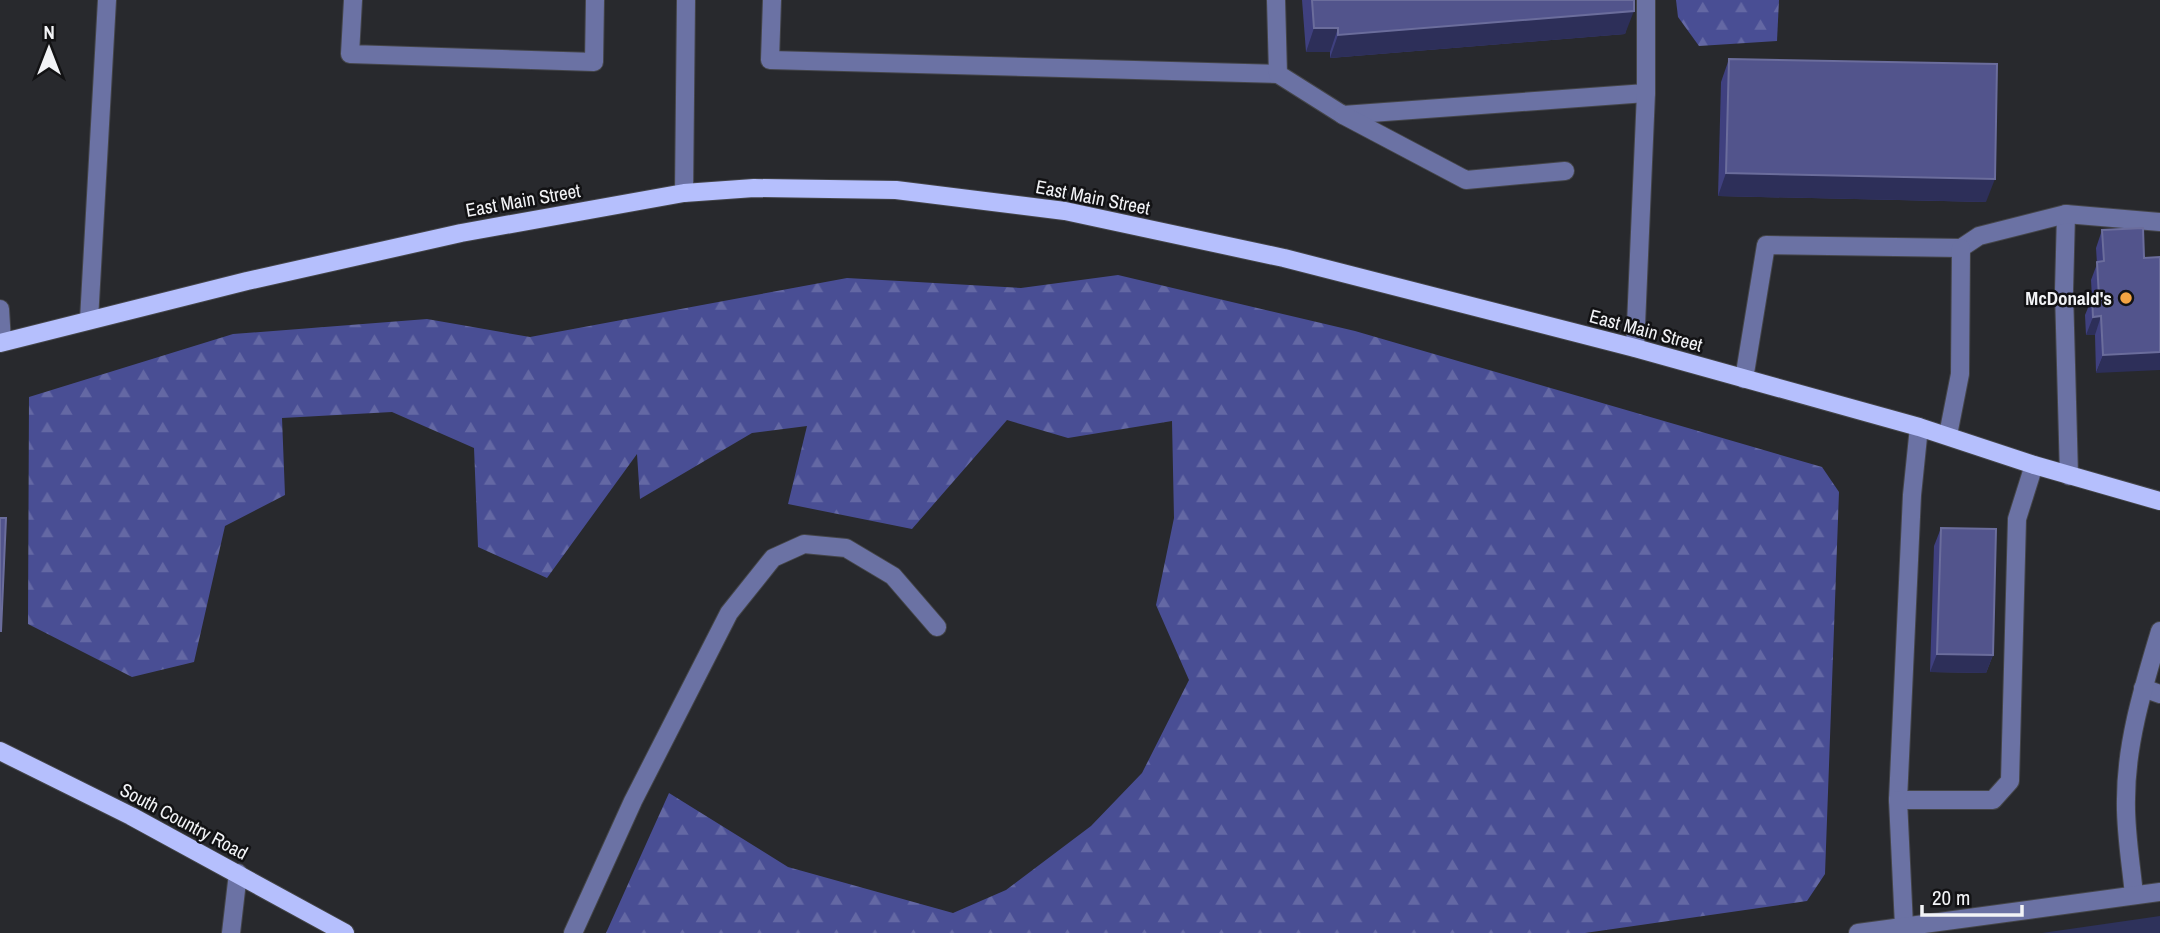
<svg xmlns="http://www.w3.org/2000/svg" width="2160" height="933" viewBox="0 0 2160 933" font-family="'Archivo Narrow',sans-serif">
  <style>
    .green { fill: #2e325b }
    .forest { fill: url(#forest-firs) }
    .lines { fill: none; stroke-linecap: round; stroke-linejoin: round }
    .minor-casing { stroke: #444549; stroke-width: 20 }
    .major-casing { stroke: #444549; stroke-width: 20 }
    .minor { stroke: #6b72a4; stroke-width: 18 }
    .major { stroke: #b5bffd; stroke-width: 18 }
    .wall { fill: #3f407f }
    .shaded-wall { fill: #2d2f59 }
    .building { fill: #52548c; stroke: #6b6d9c; stroke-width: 2 }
    .poi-dot { fill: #f4a443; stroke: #121214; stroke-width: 2.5 }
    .labels { text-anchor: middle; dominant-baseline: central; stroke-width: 5; stroke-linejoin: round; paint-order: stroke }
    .street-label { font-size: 19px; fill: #f2f3f6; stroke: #121214 }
    .poi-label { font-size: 19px; font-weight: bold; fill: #f2f3f6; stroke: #121214; text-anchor: end }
  </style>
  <defs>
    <pattern id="forest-firs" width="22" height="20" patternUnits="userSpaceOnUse" patternTransform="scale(1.75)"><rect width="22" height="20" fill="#494e94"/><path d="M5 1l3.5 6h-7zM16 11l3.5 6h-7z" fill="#6468a4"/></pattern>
  </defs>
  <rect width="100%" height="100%" fill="#28292d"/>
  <polygon class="green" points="2160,916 2160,933 2042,933"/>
  <g class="forest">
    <polygon points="1676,0 1779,0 1777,41 1699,46 1678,17"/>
    <polygon points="1118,275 1355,331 1822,467 1839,492 1825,874 1807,901 1585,933 606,933 669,793 788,867 953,913 1006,890 1091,826 1142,773 1189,680 1156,605 1174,518 1172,421 1068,438 1007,420 912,529 788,504 807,426 752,433 640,499 637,454 547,578 478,547 474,448 392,412 282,418 285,495 225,526 194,662 132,677 28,624 29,397 233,334 427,319 530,337 847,278 1021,288"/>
  </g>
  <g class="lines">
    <g class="minor-casing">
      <g id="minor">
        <polyline points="353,0 350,54 594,62 595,0"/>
        <polyline points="772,0 770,60 1278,74"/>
        <polyline points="1276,0 1278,74 1343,115 1646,93"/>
        <polyline points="1343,115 1466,180 1565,171"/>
        <polyline points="684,193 686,0"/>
        <polyline points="2066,214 2064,291 2069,476"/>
        <polyline points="0,309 2,342"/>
        <polyline points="89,320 107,0"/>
        <polyline points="1635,348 1646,93 1646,0"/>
        <polyline points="1744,379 1766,245 1961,248 1979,236 2066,214 2160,222"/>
        <polyline points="1919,427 1912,495 1898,800 1993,800 2010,781 2017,519 2034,465"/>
        <polyline points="1948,435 1960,374 1961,248"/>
        <polyline points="2143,688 2160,694"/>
        <polyline points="1898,800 1904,926"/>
        <path d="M2134,895C2131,863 2125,830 2126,799C2126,742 2144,685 2160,631"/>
        <polyline points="231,933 238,873"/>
        <polyline points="573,933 633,801 729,613 773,558 804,544 846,548 893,576 937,627"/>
        <polyline points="1858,933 2160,892"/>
      </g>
    </g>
    <g class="major-casing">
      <g id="major">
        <polyline points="0,343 247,281 461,233 684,193 754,188 896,190 1065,211 1284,258 1635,348 1919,427 2034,465 2160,501"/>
        <polyline points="0,751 131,816 345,933"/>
      </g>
    </g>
    <use href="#minor" class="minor"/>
    <use href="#major" class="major"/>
  </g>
  <g class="wall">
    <polygon points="1302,0 1634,0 1625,34 1330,58 1330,52 1306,52"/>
    <polygon points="1729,59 1986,202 1718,196 1721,82"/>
    <polygon points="2102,230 2144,258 2096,373 2095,335 2086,335 2085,315 2092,298 2091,280 2097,264 2096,248"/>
    <polygon points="1941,528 1993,655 1986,673 1930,672 1934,546"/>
  </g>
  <g class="shaded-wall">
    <polygon points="1634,11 1625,34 1330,58 1338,35"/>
    <polygon points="1314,28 1338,28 1330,52 1306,52"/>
    <polygon points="1726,173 1995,179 1986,202 1718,196"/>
    <polygon points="2101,316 2095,335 2086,335 2093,317"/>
    <polygon points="2160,352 2160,370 2096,373 2103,355"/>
    <polygon points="1937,654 1993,655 1986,673 1930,672"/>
  </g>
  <g class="building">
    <polygon points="1312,0 1634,0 1634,11 1338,35 1338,28 1314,28"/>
    <polygon points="1729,59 1997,64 1995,179 1726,173"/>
    <polygon points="2143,228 2144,258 2160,257 2160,352 2103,355 2101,316 2093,317 2092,297 2099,297 2097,262 2104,261 2102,230"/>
    <polygon points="0,518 6,518 1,631 0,631"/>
    <polygon points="1941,528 1996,529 1993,655 1937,654"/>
  </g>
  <circle class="poi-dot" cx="2126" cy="298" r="7"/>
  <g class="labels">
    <g class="street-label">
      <text transform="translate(1093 197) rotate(11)">East Main Street</text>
      <text transform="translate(523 200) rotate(-10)">East Main Street</text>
      <text transform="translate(1646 330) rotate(15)">East Main Street</text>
      <text transform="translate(184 821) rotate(28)">South Country Road</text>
    </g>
    <g class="poi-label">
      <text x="2112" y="298">McDonald's</text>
    </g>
  </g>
  <g transform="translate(49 49)" stroke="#121214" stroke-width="5" paint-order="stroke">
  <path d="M0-5L12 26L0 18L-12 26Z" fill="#f2f3f6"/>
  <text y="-10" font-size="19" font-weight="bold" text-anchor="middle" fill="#f2f3f6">N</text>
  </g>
  <path d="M1922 905v10h100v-10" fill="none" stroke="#f2f3f6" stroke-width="3.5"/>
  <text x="1932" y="905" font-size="21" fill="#f2f3f6" stroke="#121214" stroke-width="5" paint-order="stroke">20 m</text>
</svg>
